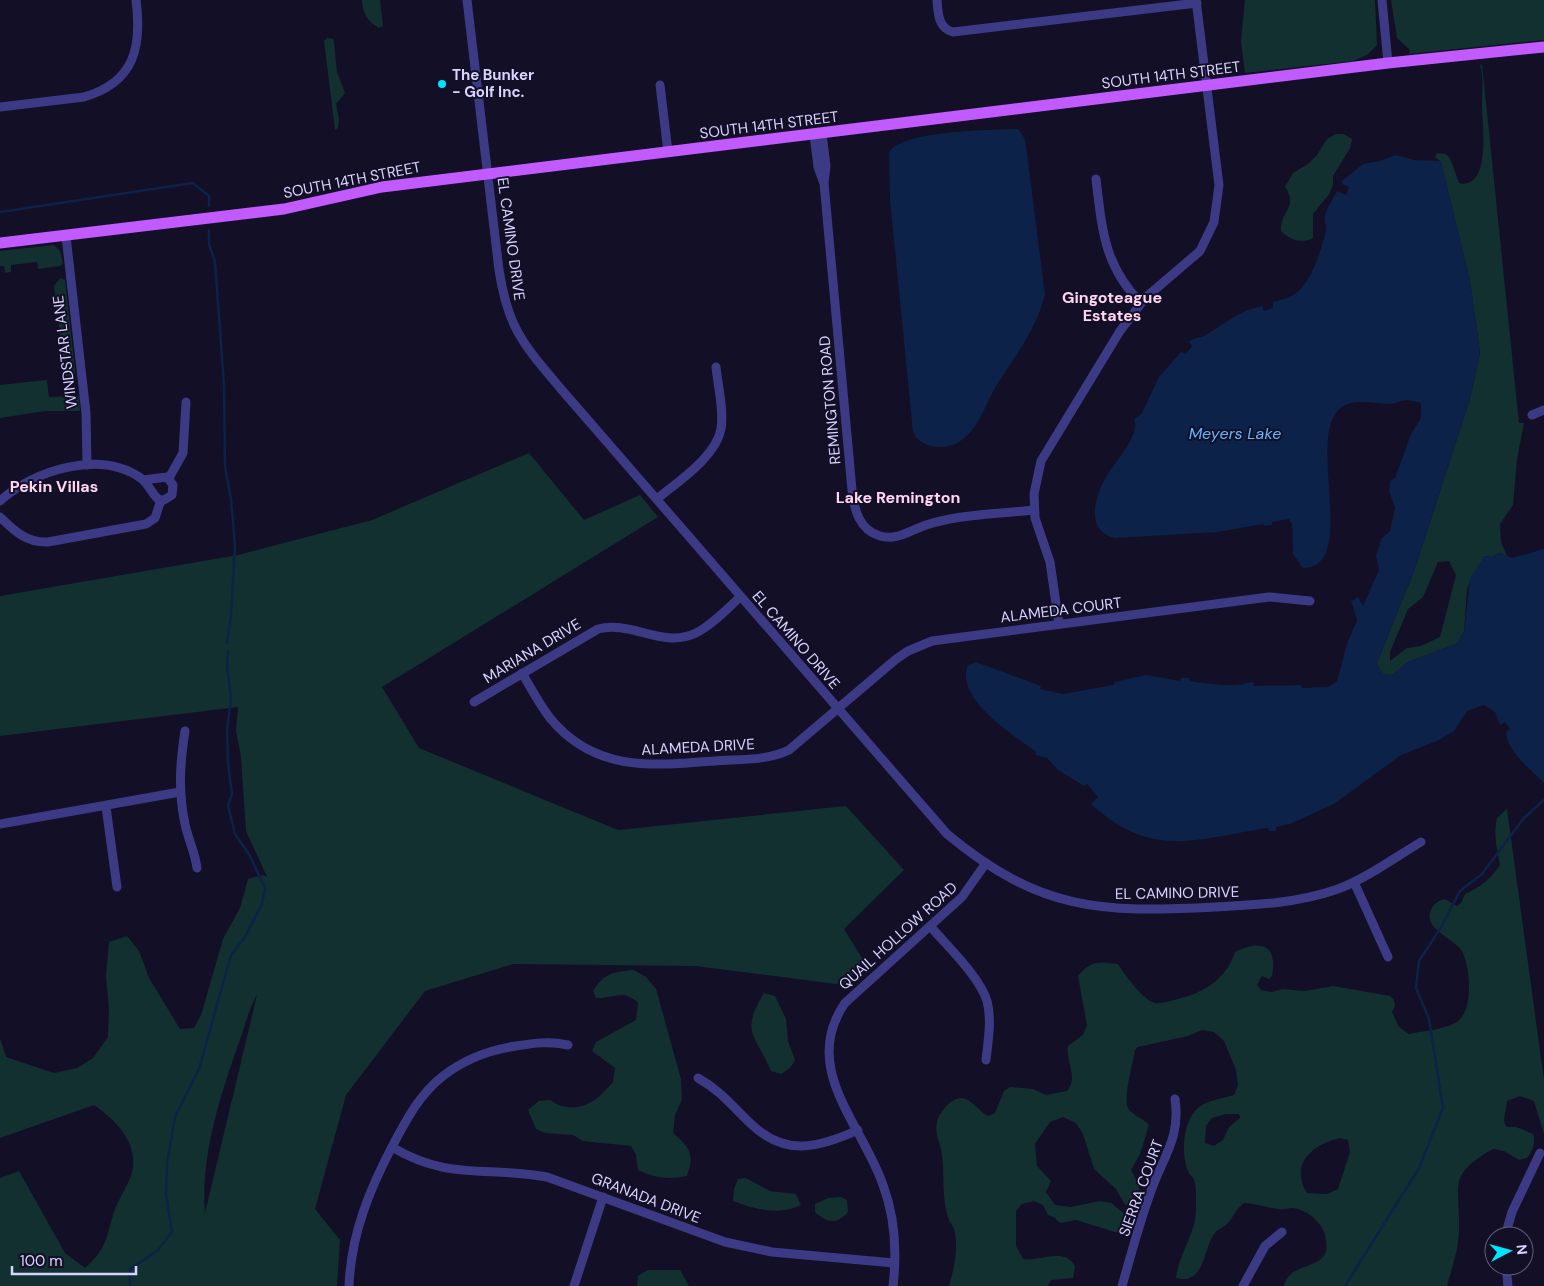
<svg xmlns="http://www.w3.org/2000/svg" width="1544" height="1286" viewBox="0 0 1544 1286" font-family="'DM Sans',sans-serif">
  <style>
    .green { fill: #12302f; fill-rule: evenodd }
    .water { fill: #0c2248 }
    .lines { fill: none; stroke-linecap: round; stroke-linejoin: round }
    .stream { stroke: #0c2248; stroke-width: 2.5 }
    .minor { stroke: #3d3a85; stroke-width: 9 }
    .major { stroke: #c25bff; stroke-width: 11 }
    .poi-dot { fill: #00e5ff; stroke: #130f26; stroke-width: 2 }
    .labels { text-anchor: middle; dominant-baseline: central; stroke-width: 4; stroke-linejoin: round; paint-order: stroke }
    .poi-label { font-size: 15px; font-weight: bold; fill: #d9d4ff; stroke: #130f26; text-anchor: start }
    .street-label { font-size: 15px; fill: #d9d4ff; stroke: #130f26 }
    .neighbourhood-label { font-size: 16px; font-weight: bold; fill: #ffd6f0; stroke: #130f26 }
    .water-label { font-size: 16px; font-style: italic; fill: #62b6ff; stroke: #130f26 }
  </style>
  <rect width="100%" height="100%" fill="#130f26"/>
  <g class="green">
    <path d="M362,0H380L383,26L379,28C367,21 363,14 362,0Z"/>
    <polygon points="1245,0 1375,0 1377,45 1367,55 1353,61 1245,73 1241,41"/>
    <polygon points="1391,0 1544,0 1544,40 1409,54 1410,50 1397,38"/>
    <polygon points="327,38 333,39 334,42 337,72 345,93 336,104 339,119 338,128 335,130 324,41"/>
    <path d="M1482,64L1519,423H1524L1517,459L1513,505L1500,524L1501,542L1507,556L1500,553L1492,557L1485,556L1471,578L1467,590L1464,632L1456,644L1408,662L1392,675L1383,674L1378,667V660L1413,574L1470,399L1480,353L1470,281L1441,162L1435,157L1437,153L1446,154L1450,158L1459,183C1492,191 1482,121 1482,104C1482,91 1484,77 1480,65ZM1449,561L1456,575L1440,637L1421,646L1407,648L1390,661V652L1408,609L1423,597L1438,562Z"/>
    <path d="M1336,134H1344L1352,139L1350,148L1333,176V184L1330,193L1313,214V238C1301,244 1290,240 1281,231C1280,210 1299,208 1285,187L1293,173L1308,164L1317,155L1327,139Z"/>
    <polygon points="54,245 60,251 63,263 60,266 38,269 37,262 11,265 11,272 5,273 4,266 0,266 0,251"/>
    <polygon points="60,278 65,280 76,380 73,383 67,381 65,376 54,286"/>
    <polygon points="47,380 49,397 79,396 80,411 45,411 0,418 0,385"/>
    <path d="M529,453L584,520L640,495L658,517L382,687L419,748L618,830L846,806L904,870L844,929L865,963L844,985L695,966L513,964L425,991L346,1095L315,1209L340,1240L337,1286H0V1178L19,1171L65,1253L85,1268C108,1247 105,1240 114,1212C118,1199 132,1180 133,1167C136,1140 114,1119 94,1105L0,1138V1038L6,1057L54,1073L77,1068L93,1058L108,1037L109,1009L106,976L109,942L127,936L139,951L149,978L180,1029L194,1028L201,1015L223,939L240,908L248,879L263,875L267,877L246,831L241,757L236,731L238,707L0,736V596L238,555L372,520ZM257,995L205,1213V1214C200,1154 222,1090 242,1034C246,1022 250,1006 257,995Z"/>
    <path d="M1507,809L1544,1080V1134L1534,1101L1520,1096L1507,1101L1504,1120L1506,1127H1516L1533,1134C1536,1142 1533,1151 1527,1158L1519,1160L1504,1151L1493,1149C1447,1175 1460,1184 1459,1229C1459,1249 1452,1267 1447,1286H1284C1288,1267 1309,1269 1322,1258C1327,1253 1327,1247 1326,1240C1325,1225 1309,1210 1293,1208C1288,1208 1283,1210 1278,1209C1266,1207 1257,1204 1244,1203C1236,1209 1234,1216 1228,1223C1224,1227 1218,1229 1215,1233C1203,1246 1206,1286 1176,1278C1179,1253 1196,1234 1196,1208C1196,1201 1197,1184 1193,1178C1191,1175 1188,1173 1187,1169C1181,1151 1183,1116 1202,1105C1211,1100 1224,1098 1234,1095L1238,1085L1236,1070L1224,1041L1214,1032L1202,1030L1188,1036L1138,1047L1135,1050C1133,1064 1123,1097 1128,1108C1132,1115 1144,1119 1149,1125L1140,1154L1131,1170C1137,1183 1145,1190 1134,1203L1125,1205L1116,1189L1094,1169L1083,1134L1076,1123L1063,1117L1050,1122L1035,1144L1037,1166L1051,1181L1046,1192L1055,1205L1071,1207L1100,1201L1111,1203L1130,1218L1129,1228L1125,1235L1076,1220L1060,1223L1055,1218L1048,1215L1043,1205L1034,1201L1022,1204L1016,1211V1246L1023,1259C1041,1261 1065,1247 1075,1266L1073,1278L1051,1280L1048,1286H949C954,1269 959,1247 954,1229C953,1226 950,1223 949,1220C941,1199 945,1177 942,1155C941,1145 934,1133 937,1122C939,1113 950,1099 960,1098C972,1098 978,1111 988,1116L995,1113L1004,1091L1010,1087L1033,1089L1046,1095L1067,1091C1079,1077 1065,1061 1068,1046L1083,1035L1087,1025L1078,976C1091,960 1098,962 1118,964C1124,974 1144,1001 1155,1003C1161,1004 1169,1001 1174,1000C1202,994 1226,980 1235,952C1261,939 1278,945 1272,976L1269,979L1262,976L1257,985L1261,990L1272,992L1282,989L1305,991L1333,986L1390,996L1394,1000L1395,1006L1392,1012L1399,1027L1409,1034C1422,1031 1452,1029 1460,1019C1473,1006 1470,969 1463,953C1456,938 1422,930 1431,910C1434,903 1438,901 1445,899L1457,906L1461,903L1465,894C1481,887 1490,879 1500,865C1497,848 1493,835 1497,818ZM1226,1114H1239L1240,1118L1229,1127L1223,1140L1214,1146L1205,1143L1206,1126L1212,1118ZM1340,1138L1348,1140L1350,1152L1338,1189L1327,1194L1307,1193C1289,1164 1313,1144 1340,1138Z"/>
    <path d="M634,970L646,977L656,989L681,1079L682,1100L675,1115L673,1133C690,1148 695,1154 687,1176C668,1180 655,1178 638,1170L636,1155L631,1146L583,1141L573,1135L545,1133L536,1129L528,1110L539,1101L550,1100C575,1117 596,1103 613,1082L615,1068L592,1051L596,1042L636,1020L638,1003C622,988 615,999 596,998L593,991C604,973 613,972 634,970Z"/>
    <path d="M764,993L775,996L786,1019L788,1041L795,1060L790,1068L781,1074L771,1071C755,1034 740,1033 764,993Z"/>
    <path d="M746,1178L770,1191L796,1194L801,1205C780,1216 754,1209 733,1201L734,1189L738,1179Z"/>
    <path d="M841,1197L847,1200L848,1212C837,1225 827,1223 815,1212V1204L828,1198Z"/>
    <polygon points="648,1270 680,1270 689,1286 637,1286 638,1276"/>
  </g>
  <g class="water">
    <path d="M1018,129L1025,139L1026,146L1045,295C1035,333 1015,355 995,388C985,406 978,430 959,442C951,447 940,448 930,446C922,443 916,439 913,432L890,200L889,152C903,130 992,130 1018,129Z"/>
    <path d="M1396,155L1414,160L1441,161L1470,281L1480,353L1470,399L1413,574L1378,660V667L1383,674L1392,675L1408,662L1456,644L1464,632L1470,578L1485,556L1492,557L1500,553L1512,558L1544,549V783C1531,770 1507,752 1506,732L1510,729L1505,722L1500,725L1495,712L1484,705L1467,711L1454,731L1437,741L1401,755L1334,804L1290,824L1276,827V831H1269L1268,828C1195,839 1152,860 1091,804L1098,797L1087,784L1084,786L1058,770L1047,758L1035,755L1036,752C1012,734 954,698 968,665L976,662L1041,686L1040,689L1063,694L1113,685L1115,682L1146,675L1180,681L1181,678H1189L1190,681C1205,683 1221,686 1237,685C1243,685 1248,682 1253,682L1254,686L1301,685L1302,688L1328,687L1337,681L1347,644L1357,620L1351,601L1358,597L1363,606L1379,570L1376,555L1382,538L1390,531L1395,508L1389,491L1390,481L1395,478L1411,434L1421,418V403C1415,402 1408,399 1402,401C1398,401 1395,404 1391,404C1376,404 1355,398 1342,407C1303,434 1361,567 1303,568L1293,554L1292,524L1289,519L1272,522V525L1265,526L1263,524L1218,532L1115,538C1085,531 1094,498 1106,477C1114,463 1141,435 1134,419L1142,413L1159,377L1181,352L1186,354L1192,346L1189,342C1193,338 1199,338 1204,336C1223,325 1240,310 1262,306L1264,311L1273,308V302C1281,300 1288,298 1295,294C1312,282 1321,250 1326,231C1327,226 1324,221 1325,216C1327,207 1333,199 1337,191L1346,195L1349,187L1341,183L1343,180L1363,164L1380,161Z"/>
  </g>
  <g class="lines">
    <g class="stream">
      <polyline points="0,212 193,183 209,196 209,206"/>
      <polyline points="209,230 209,244 215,262 224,385 225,467 231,499 235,546 231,616 227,643"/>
      <polyline points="130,1286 130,1269 157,1251 172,1232 166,1194 167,1164 175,1117 199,1069 231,955 245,937 262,904 265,888 250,856 235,834 228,805 232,794 228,763 227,730 231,698 227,666 228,651"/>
      <polyline points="1345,1286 1419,1168 1443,1108 1429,1019 1416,988 1419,961 1440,929 1460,891 1482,874 1524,818 1544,800"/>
    </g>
    <g class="minor">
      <path d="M467,0L499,270C508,329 524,345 561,389L947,834C1040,911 1100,913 1215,907C1257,905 1298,903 1338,889C1367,878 1394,858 1421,842"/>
      <path d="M937,0C938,13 938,28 953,32L1197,3"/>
      <polyline points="1382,0 1388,63"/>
      <polyline points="660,85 668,152"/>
      <path d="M0,107L84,97C135,82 142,47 136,0"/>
      <path d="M822,134L826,166L824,183L852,490C854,509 859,530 880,536C894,540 904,534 916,529C950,514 998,514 1034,510"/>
      <polyline points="814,135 818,167 823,181"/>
      <path d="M1096,179C1102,229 1104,266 1141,303"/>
      <polyline points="66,236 86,413 87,465"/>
      <polyline points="1532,415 1544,410"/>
      <polyline points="169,478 183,453 186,402"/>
      <path d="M657,499C677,482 716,457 721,429C724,410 718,386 716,367"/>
      <path d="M0,501C34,470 101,449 142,479C149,485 152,494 159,500H164L172,495L173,485L167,477L143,480"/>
      <path d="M0,517C14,531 27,543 48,542L146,524L155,518L161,500"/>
      <polyline points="1059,624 1050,562 1035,518 1034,494 1041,461 1120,331 1145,298 1200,251 1214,222 1219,185 1196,0"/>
      <path d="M522,673C531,688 539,704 550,718C594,772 652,766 714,761C738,759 767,761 789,750L895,660L908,651L932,641L1269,597L1310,601"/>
      <path d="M474,702L598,629C631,620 663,649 696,633C712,625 727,609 740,597"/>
      <path d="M185,731C180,763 178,791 185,824C188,839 195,852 197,868"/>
      <polyline points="106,807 117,887"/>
      <polyline points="0,824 180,792"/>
      <polyline points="1354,882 1388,957"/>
      <path d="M931,927C948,947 979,976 987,1001C992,1020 988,1041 986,1060"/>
      <path d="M698,1078C721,1091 732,1106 750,1123C785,1157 818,1148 858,1130"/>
      <path d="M392,1147C448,1181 488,1166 547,1177L725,1242L772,1252L894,1263"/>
      <polyline points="1505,1236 1512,1212 1540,1153"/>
      <polyline points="1506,1266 1508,1286"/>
      <path d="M349,1286C351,1234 370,1188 394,1143C408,1117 420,1094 443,1076C465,1059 489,1050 516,1046C534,1043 550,1041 568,1045"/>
      <polyline points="574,1286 603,1197"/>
      <path d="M893,1286C897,1252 895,1217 883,1185C862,1124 800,1068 845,1003L962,897L986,863"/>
      <path d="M1122,1286C1131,1255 1139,1224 1150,1194C1162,1158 1181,1139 1175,1099"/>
      <polyline points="1243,1286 1265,1246 1282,1232"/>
    </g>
    <polyline class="major" points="0,243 284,209 382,187 1388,63 1544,47"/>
  </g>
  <circle class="poi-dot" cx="442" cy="84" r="5"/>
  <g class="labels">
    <g class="poi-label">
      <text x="452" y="75">The Bunker<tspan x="452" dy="17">- Golf Inc.</tspan></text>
    </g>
    <g class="street-label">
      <text transform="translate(1171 75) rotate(-7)">SOUTH 14TH STREET</text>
      <text transform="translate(769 125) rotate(-7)">SOUTH 14TH STREET</text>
      <text transform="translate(352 180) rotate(-11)">SOUTH 14TH STREET</text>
      <text transform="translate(511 239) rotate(82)">EL CAMINO DRIVE</text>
      <text transform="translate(65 352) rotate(-97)">WINDSTAR LANE</text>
      <text transform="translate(830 400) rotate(-95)">REMINGTON ROAD</text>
      <text transform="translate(1061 610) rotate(-7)">ALAMEDA COURT</text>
      <text transform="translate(796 640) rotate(49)">EL CAMINO DRIVE</text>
      <text transform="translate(532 651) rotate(-31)">MARIANA DRIVE</text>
      <text transform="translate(698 747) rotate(-3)">ALAMEDA DRIVE</text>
      <text transform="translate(1177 893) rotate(-1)">EL CAMINO DRIVE</text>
      <text transform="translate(898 936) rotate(-42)">QUAIL HOLLOW ROAD</text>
      <text transform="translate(1141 1188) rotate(-70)">SIERRA COURT</text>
      <text transform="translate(646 1198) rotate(21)">GRANADA DRIVE</text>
    </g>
    <g class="neighbourhood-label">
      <text x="1112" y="297">Gingoteague<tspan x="1112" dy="18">Estates</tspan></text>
      <text x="54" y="486">Pekin Villas</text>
      <text x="898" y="497">Lake Remington</text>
    </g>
    <g class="water-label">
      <text x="1235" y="433">Meyers Lake</text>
    </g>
  </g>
  <g transform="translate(1509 1251) rotate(84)"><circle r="24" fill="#130f26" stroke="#625e7d"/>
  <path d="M0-4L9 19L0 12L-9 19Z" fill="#00e5ff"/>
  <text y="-8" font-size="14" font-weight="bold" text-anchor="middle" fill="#d9d4ff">N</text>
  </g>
  <path d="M12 1266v8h124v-8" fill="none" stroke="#d9d4ff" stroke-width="2.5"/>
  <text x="20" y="1266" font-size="15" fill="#d9d4ff" stroke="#130f26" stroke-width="4" paint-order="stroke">100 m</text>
</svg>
